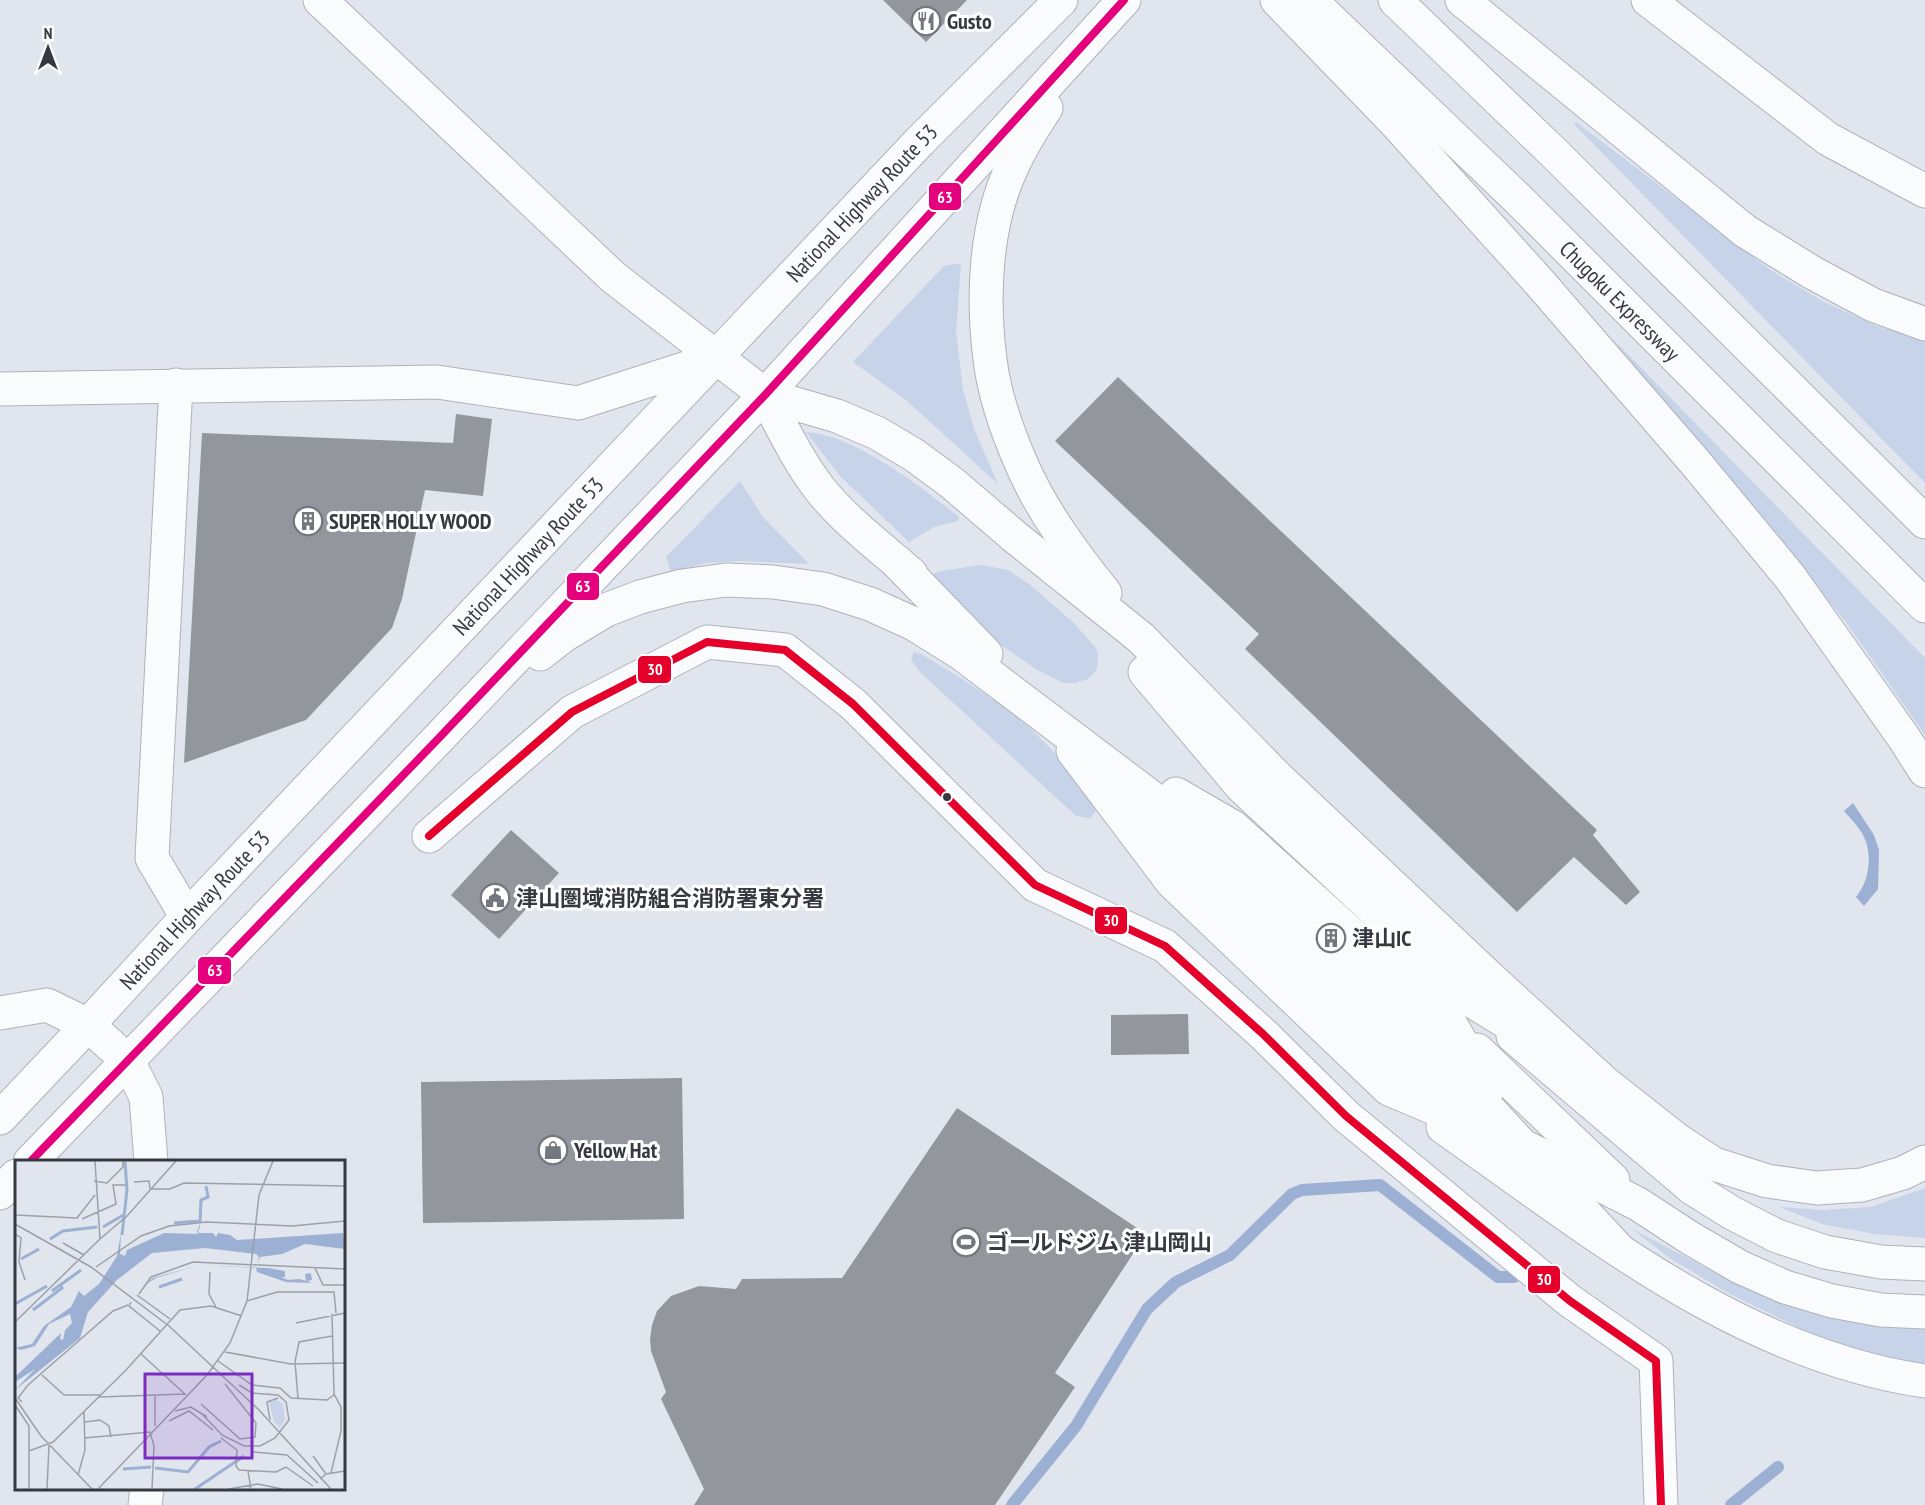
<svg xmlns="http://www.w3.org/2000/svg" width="1925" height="1505" viewBox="0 0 1925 1505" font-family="'PT Sans Narrow','Noto Sans JP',sans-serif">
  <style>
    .green { fill: #c7d3e8 }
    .water { fill: #9bb0d3 }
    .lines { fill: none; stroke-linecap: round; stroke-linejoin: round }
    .stream { stroke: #9bb0d3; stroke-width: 12 }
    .building { fill: #93979d }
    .minor-casing { stroke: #aeb2b9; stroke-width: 35 }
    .highway-casing { stroke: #aeb2b9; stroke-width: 35 }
    .minor { stroke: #fafbfc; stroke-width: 33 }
    .highway { stroke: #fafbfc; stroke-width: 33 }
    .bus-1-casing { stroke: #fff; stroke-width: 12 }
    .bus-2-casing { stroke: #fff; stroke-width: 12 }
    .bus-1 { stroke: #e4002b; stroke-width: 8 }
    .bus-2 { stroke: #e5007d; stroke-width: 8 }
    .bus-dot { fill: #363a40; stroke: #fff; stroke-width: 2 }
    .labels { text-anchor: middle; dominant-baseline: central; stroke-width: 6; stroke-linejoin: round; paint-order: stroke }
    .poi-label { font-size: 22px; font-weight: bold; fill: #363a40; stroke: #fff; text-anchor: start }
    .street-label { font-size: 22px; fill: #363a40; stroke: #fff }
    .inset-river { fill: none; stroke: #9bb0d3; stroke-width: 3 }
    .inset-road { fill: none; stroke: #9ca1a8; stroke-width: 1.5 }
    .view { fill: #7b2cbf; fill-opacity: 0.15; stroke: #7b2cbf; stroke-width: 3 }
    .inset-edge { fill: none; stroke: #363a40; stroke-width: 3 }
    .line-badge { stroke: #fff; stroke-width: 2 }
    .badge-label { font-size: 16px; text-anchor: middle; font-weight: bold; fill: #fff }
  </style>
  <rect width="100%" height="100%" fill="#e0e5ee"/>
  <g class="green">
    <polygon points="1576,122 1772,271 1822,301 1876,326 1925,339 1925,483 1574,124"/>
    <polygon points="961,263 956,332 963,389 974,429 998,484 906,400 853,362 944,266"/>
    <polygon points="1608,334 1925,658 1925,735 1846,622"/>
    <path d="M806,432C855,435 921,487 959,517L958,521L934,527L909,542L840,476Z"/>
    <polygon points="740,481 763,517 809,564 741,561 706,563 671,572 666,557"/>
    <polygon points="982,565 1008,570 1029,584 1074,623 1096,648 1098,656 1097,669 1088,679 1075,683 1063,683 1037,670 938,601 925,578 940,571"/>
    <path d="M914,652L921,654L959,677L1017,715L1050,748L1093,798C1096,806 1098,812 1090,818L1076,816L921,673L911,660Z"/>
    <polygon points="1925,1188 1925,1238 1875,1234 1822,1224 1779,1207 1822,1210 1871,1207"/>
    <polygon points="1632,1229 1737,1284 1818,1314 1925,1326 1925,1365 1828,1342 1730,1294 1671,1259"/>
  </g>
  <path class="water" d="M1853,803L1874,835L1879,850L1878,889L1864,906L1856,897C1868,883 1872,860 1866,842C1862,830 1852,820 1844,811Z"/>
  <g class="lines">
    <g class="stream">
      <polyline points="1012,1505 1076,1426 1147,1309 1176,1282 1230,1255 1292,1194 1302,1190 1380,1185 1498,1277 1514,1277"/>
      <polyline points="1731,1505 1778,1467"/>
    </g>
  </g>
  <g class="building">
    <polygon points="883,0 967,0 926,42"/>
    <polygon points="1118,377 1597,830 1593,835 1640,892 1626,905 1574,857 1517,912 1245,649 1259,634 1055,441"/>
    <polygon points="456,414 492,419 483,496 425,490 402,599 392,628 306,720 184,763 202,433 453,443"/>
    <polygon points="511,830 559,873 499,939 451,895"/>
    <polygon points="1188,1014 1189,1054 1111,1055 1111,1015"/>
    <polygon points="682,1078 684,1219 423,1223 421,1082"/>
    <polygon points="957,1108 1146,1234 1055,1373 1075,1387 995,1505 694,1505 704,1489 661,1399 666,1392 651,1351 650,1339 652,1325 657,1311 671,1296 699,1286 736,1289 742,1279 842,1278"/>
  </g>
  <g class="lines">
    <g class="minor-casing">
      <g id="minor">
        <polyline points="320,0 613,277 765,395"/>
        <polyline points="1648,0 1828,139 1925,191"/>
        <polyline points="176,385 152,858 187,917"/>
        <polyline points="0,389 437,382 578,403 718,358"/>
        <polyline points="429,836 572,712 707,642 785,650 853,704 1035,885 1165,946 1263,1034 1346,1116 1570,1301 1656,1361 1661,1505"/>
        <polyline points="0,1013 47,1005 88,1025 128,1061 146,1097 151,1162"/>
        <polyline points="145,1505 147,1488"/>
      </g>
    </g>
    <g class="highway-casing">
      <g id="highway">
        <polyline points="1277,0 1395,122 1540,283 1694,461 1790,577 1904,738 1925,771"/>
        <path id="s1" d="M1310,0L1518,199L1925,606"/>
        <polyline points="1395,0 1553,152 1925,522"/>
        <polyline points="1462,0 1745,231 1813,273 1873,305 1925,324"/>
        <path d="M1046,108C1034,126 1021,147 1012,167C985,224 982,297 990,359C994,394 1007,431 1021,463C1041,510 1073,553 1105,593"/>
        <polyline points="765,395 837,416 877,433 914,455 952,483 1015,537 1141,638 1276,776 1491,979 1605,1083 1676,1139 1714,1164 1767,1181 1817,1188 1862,1185 1903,1173 1925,1162"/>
        <path d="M765,395C782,427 797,459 819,488C845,521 880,547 911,574"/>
        <polyline points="896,561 986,654"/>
        <polyline points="540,654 563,636 606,610 640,597 682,586 726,580 773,582 823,589 870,604 914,624 962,654 1217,847 1431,1047 1619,1250"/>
        <polyline points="1145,672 1242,787 1472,1001 1539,1042"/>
        <polyline points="1073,751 1172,882 1389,1089 1521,1145 1638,1204 1690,1238 1740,1267 1785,1287 1832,1301 1881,1310 1925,1312"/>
        <polyline points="1176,794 1233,827 1450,1023 1488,1089"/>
        <polyline points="1138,808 1194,864 1411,1068 1468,1108"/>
        <polyline points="1513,1036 1692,1188 1732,1213 1777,1236 1825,1252 1881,1262 1925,1264"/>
        <polyline points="1477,1050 1613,1180"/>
        <path id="s2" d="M0,1118L88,1025L187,917L920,141L1061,0"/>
        <path d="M1443,1127C1591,1231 1741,1354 1925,1381"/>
        <polyline points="1644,1129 1692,1188"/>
        <polyline points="30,1162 437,740 765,395 1124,0"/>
        <polyline points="0,1193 16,1176"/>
      </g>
    </g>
    <use href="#minor" class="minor"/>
    <use href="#highway" class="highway"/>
    <g class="bus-1-casing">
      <polyline id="bus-1" points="429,836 572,712 707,642 785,650 853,704 1035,885 1165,946 1263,1034 1346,1116 1570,1301 1656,1361 1661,1505"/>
    </g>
    <g class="bus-2-casing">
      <polyline id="bus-2" points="30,1162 437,740 765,395 1124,0"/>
    </g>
    <use href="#bus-1" class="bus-1"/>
    <use href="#bus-2" class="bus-2"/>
  </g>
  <defs>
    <g id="restaurant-ring" transform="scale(1.5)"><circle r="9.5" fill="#fff" stroke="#72767d" stroke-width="1.5"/><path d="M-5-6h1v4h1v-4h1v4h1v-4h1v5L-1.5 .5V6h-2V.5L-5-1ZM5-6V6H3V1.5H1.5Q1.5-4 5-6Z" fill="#72767d"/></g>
    <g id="building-ring" transform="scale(1.5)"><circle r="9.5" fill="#fff" stroke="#72767d" stroke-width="1.5"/><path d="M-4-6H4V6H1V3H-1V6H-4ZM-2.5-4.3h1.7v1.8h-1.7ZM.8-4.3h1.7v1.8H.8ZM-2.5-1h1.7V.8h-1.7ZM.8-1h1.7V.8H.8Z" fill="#72767d"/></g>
    <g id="civic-ring" transform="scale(1.5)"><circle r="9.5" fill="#fff" stroke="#72767d" stroke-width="1.5"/><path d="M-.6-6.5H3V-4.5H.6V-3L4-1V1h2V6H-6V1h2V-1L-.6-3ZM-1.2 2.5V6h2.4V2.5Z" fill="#72767d"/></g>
    <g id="shop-ring" transform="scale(1.5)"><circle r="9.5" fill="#fff" stroke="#72767d" stroke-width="1.5"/><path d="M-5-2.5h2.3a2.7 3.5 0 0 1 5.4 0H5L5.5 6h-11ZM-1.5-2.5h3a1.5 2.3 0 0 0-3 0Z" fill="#72767d"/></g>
    <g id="stadium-ring" transform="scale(1.5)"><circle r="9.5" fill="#fff" stroke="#72767d" stroke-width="1.5"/><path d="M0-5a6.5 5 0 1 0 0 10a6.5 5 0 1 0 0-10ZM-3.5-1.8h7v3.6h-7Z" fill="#72767d"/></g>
  </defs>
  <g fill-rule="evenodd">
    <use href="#restaurant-ring" x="926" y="21"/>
    <use href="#building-ring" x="308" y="521"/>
    <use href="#civic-ring" x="495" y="898"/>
    <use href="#building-ring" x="1331" y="938"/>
    <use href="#shop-ring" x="553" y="1150"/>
    <use href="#stadium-ring" x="966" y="1242"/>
  </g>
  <circle class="bus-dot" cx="947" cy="797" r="5"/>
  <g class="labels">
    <g class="poi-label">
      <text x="947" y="21">Gusto</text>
      <text x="329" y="521">SUPER HOLLY WOOD</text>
      <text x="516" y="898">津山圏域消防組合消防署東分署</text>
      <text x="1352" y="938">津山IC</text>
      <text x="574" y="1150">Yellow Hat</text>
      <text x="987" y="1242">ゴールドジム 津山岡山</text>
    </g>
    <g class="street-label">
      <text stroke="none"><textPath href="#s2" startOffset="1257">National Highway Route 53</textPath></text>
      <text stroke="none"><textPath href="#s1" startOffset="432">Chugoku Expressway</textPath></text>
      <text stroke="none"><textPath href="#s2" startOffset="771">National Highway Route 53</textPath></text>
      <text stroke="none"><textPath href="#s2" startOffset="285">National Highway Route 53</textPath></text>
    </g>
  </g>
  <g transform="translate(15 1160)">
    <rect width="330" height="330" fill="#e0e5ee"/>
    <path d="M261,239L268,244L270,259L265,268L259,262L254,241Z" fill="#c7d3e8"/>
    <path d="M184,64L185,67L183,71L184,73H198L201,77L203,73L215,75L222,80L328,73L330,89L290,84L267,94L245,97L242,104L244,97L241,94L190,88L137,93L102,120L73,152L65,178L0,230L20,209L0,222V217L46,173L45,179L48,180L50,170L57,163L55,154L34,164L20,186L6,190L0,188L17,184L29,166L56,147L64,131L69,136L84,124L102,96L106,73L105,94L110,96L112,90L149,73L183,74L182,71L184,67ZM184,105L253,108L270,111V117H266L273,120L284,119L291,121L290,114L296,113L297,120L292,121L297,123L271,122L242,112L241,108L184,105L141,118L128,126L138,118Z" fill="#9bb0d3"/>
    <path class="inset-river" d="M185,62L186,40L193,37L191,26M159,63L184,61M88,67L110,54M107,75L112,30L110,2M35,79L48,71L82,67M6,99L24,89M144,127L167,119M37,131L66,110M0,144L32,126M18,150L47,128L45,124M140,308L173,312L194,287L206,281M108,309L136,307M180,329L229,296"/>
    <path class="inset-road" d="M79,21L92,23L108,7V1M119,22L134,21L135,29M135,29H155L169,23L330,26M0,55L62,58L80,35M67,59L101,44L98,25H111M0,64L76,107L154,166L244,250L316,329M0,74L6,78L4,102L10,120M85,79L112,56L161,1M48,83L69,95M81,107L126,76L154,66L192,62L277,66L330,61M300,108L308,125H330M195,112L194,134L201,147M124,134L136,117L178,102L330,109M122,135L155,159M232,141L262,132H319L321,153M116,142L114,146L145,171M0,162L85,79L80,1M281,163L330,153M210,192L276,204L330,203M126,194L171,235M203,201L237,225L265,228L276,238L312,240L319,235M27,215L49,235H85M140,236V266M84,237L170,234M0,238L26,276L77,329M283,238L280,202L284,182L317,176M7,242L3,238L13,225L98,151L113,145M186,244L225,279L240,277L241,263L210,224M0,245L14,266V329M160,251L176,247L192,257M188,255L207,275L229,286H245L260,278L274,260L271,242L263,235L237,233L224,225M255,260L252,242L263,238M154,261L174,251L198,270M70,262L85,260L94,266L96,277M69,278L135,272L139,286L137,329M206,278L222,290L221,306L224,310L261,312L271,307L298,326M14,291L38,282L111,210L165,150L196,146L227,156M238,292L272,295L303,323M298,296L311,314M233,311L236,329M316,313L326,271V247L319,234L317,154M63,315L70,290L69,251M305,319L311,314L330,311M32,329L34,285M83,329L192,215L215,183L232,141L244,35L258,1M214,329L243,324L267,329"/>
    <path class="view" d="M130,214H237V298H130Z"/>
    <rect width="330" height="330" class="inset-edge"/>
  </g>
  <g class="line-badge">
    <rect x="928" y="182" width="34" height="29" rx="6" fill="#e5007d"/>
    <rect x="566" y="572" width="34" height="29" rx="6" fill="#e5007d"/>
    <rect x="637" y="655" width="35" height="29" rx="6" fill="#e4002b"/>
    <rect x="1094" y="906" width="34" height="29" rx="6" fill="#e4002b"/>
    <rect x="197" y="956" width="35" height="29" rx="6" fill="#e5007d"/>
    <rect x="1527" y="1265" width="34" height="29" rx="6" fill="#e4002b"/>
  </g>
  <g class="badge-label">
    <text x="945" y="203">63</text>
    <text x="583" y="592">63</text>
    <text x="655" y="675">30</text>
    <text x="1111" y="926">30</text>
    <text x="215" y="976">63</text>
    <text x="1544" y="1285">30</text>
  </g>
  <g transform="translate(48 48)" stroke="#ffffff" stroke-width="4.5" paint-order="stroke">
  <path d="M0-4.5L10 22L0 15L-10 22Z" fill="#363a40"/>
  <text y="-9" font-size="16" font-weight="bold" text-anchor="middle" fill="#363a40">N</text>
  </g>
</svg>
